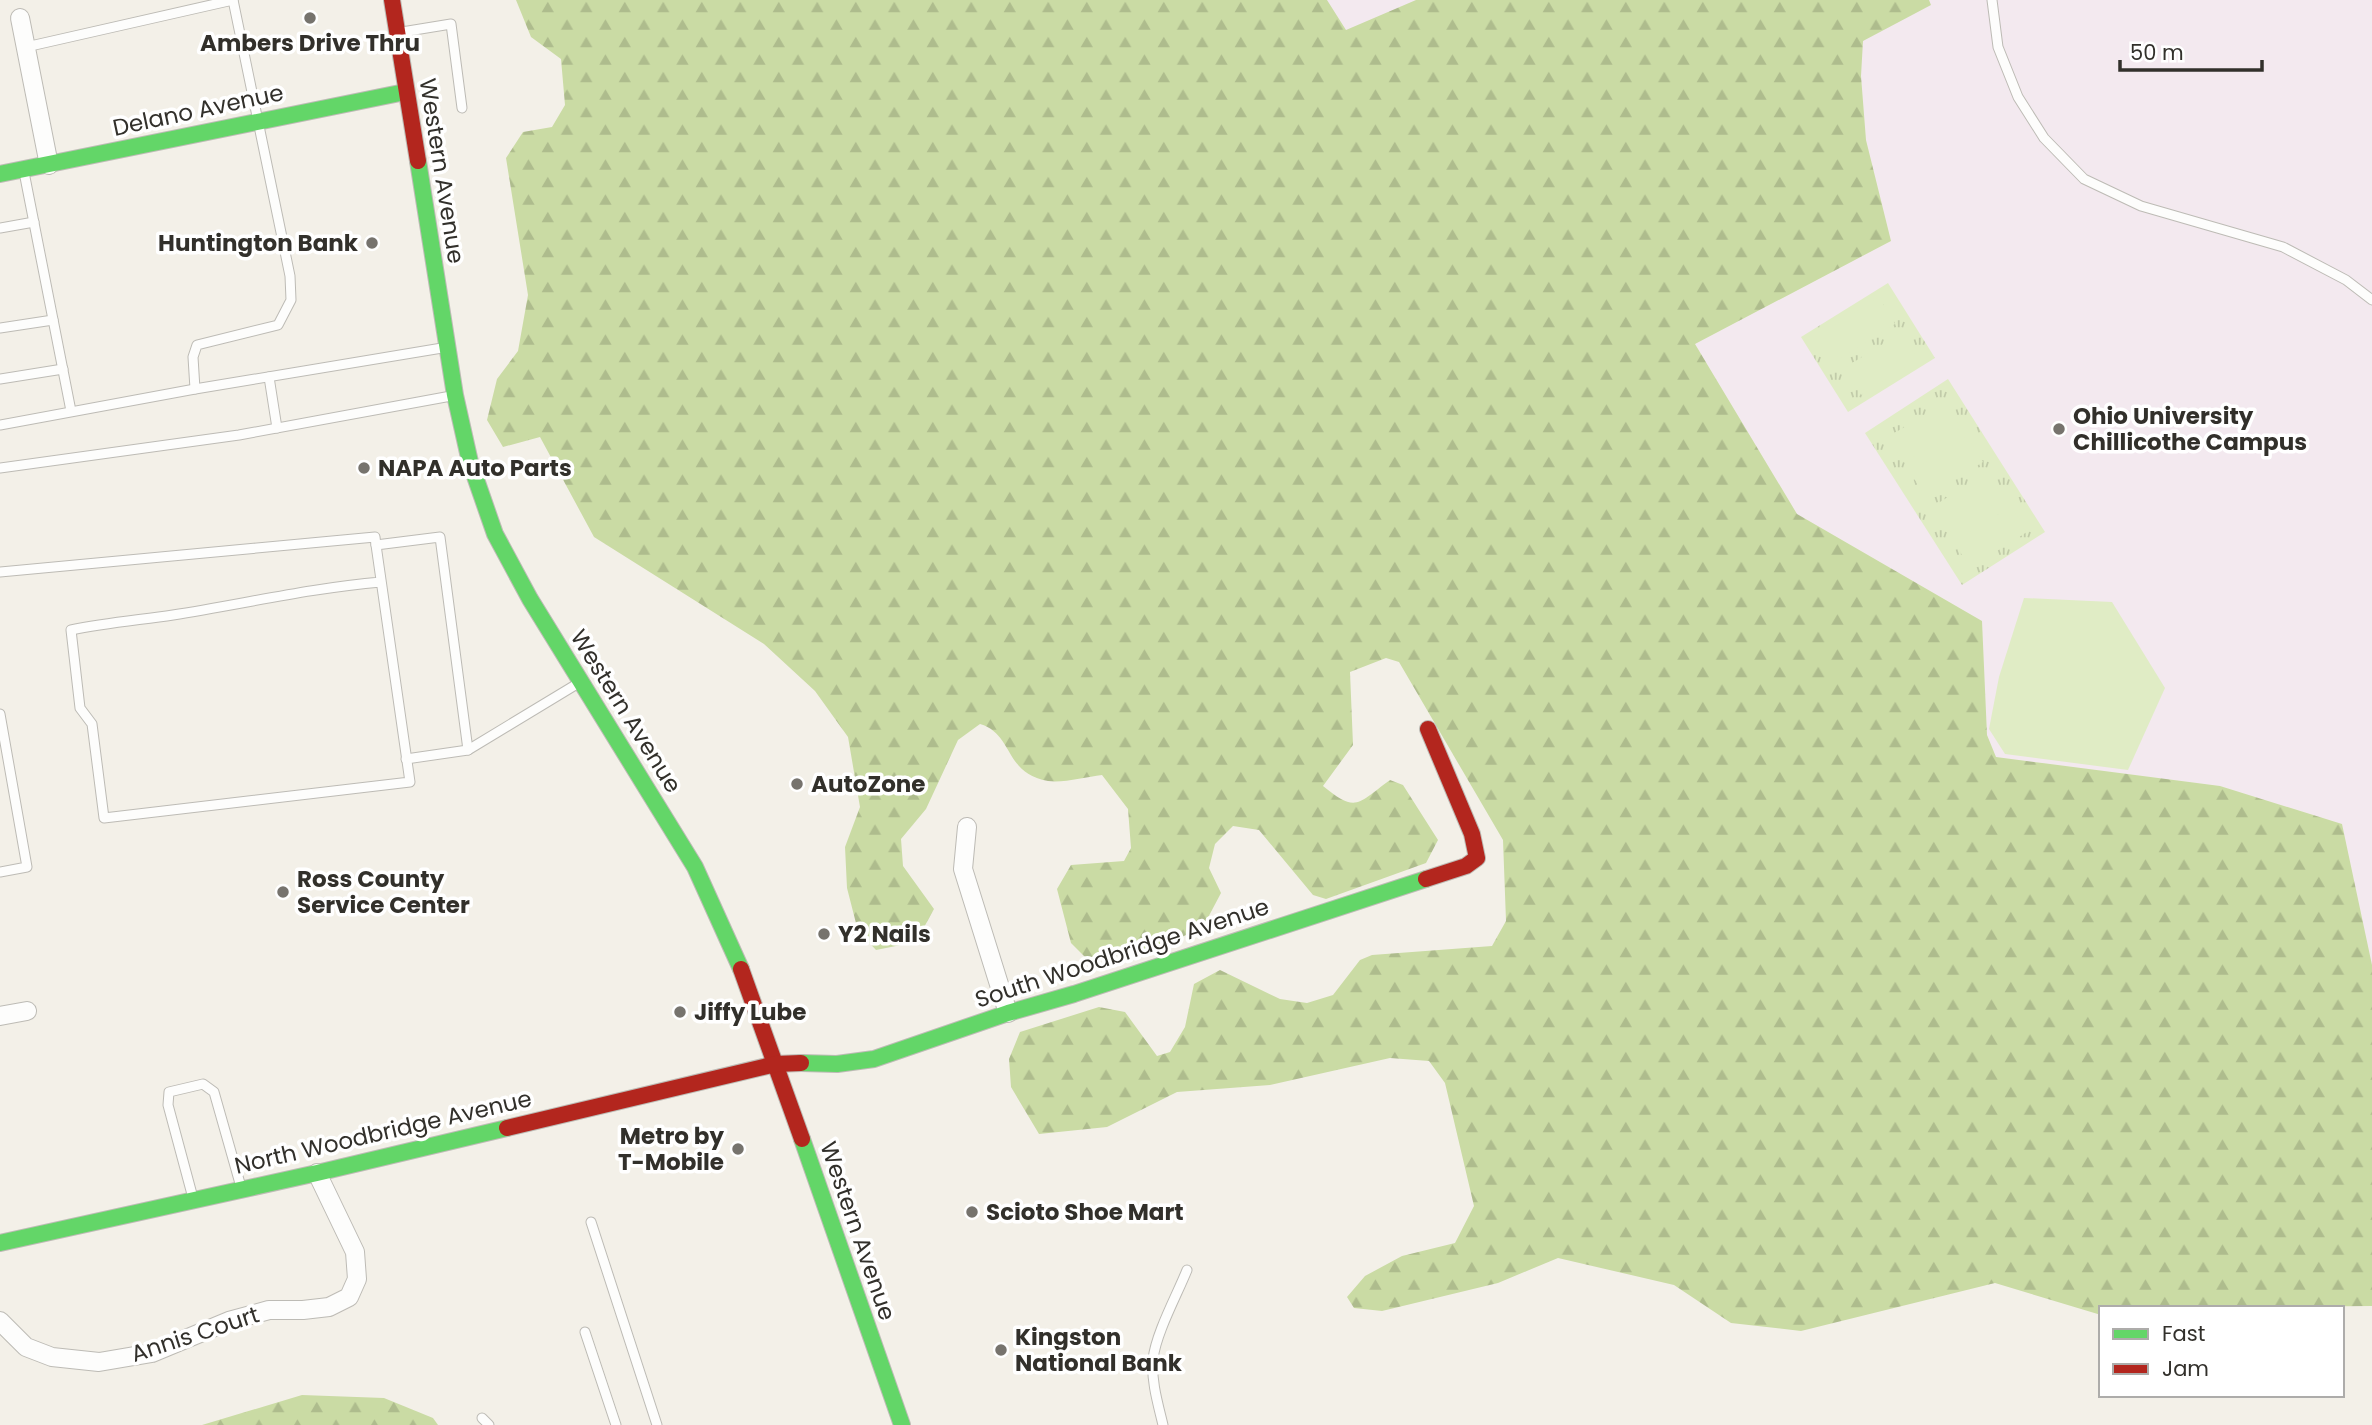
<svg xmlns="http://www.w3.org/2000/svg" width="2372" height="1425" viewBox="0 0 2372 1425" font-family="Poppins,sans-serif">
  <style>
    .education { fill: #f3e9ef }
    .grass { fill: url(#grass-tufts) }
    .forest { fill: url(#forest-firs) }
    .pitch { fill: #e0ecc5 }
    .lines { fill: none; stroke-linecap: round; stroke-linejoin: round }
    .lane-casing { stroke: #bdbbb5; stroke-width: 11 }
    .street-casing { stroke: #bdbbb5; stroke-width: 20 }
    .fast-casing { stroke: #bdbbb5; stroke-width: 18 }
    .jam-casing { stroke: #bdbbb5; stroke-width: 18 }
    .lane { stroke: #fdfdfc; stroke-width: 9 }
    .street { stroke: #fdfdfc; stroke-width: 18 }
    .fast { stroke: #63d668; stroke-width: 16 }
    .jam { stroke: #b3261e; stroke-width: 16 }
    .poi-dot { fill: #76736d; stroke: #fff; stroke-width: 2.5 }
    .labels { text-anchor: middle; dominant-baseline: central; stroke-width: 7; stroke-linejoin: round; paint-order: stroke }
    .poi-label { font-size: 23px; font-weight: bold; fill: #32302b; stroke: #fff; text-anchor: start }
    .street-label { font-size: 23px; fill: #32302b; stroke: #fff }
  </style>
  <defs>
    <pattern id="grass-tufts" width="24" height="20" patternUnits="userSpaceOnUse" patternTransform="scale(1.75)"><rect width="24" height="20" fill="#e0ecc5"/><path d="M3 7l-1-3M5 7V3M7 7l1-3M15 17l-1-3M17 17v-4M19 17l1-3" fill="none" stroke="#c1cba9"/></pattern>
    <pattern id="forest-firs" width="22" height="20" patternUnits="userSpaceOnUse" patternTransform="scale(1.75)"><rect width="22" height="20" fill="#cadba4"/><path d="M5 1l3.5 6h-7zM16 11l3.5 6h-7z" fill="#aebc8d"/></pattern>
  </defs>
  <rect width="100%" height="100%" fill="#f3f0e8"/>
  <g class="education">
    <polygon points="1308,0 1463,0 1339,51"/>
    <polygon points="1798,0 2372,0 2372,965 2342,824 2220,786 1996,757 1987,735 1982,621 1797,514 1695,344 1891,241 1866,140 1861,76"/>
  </g>
  <g class="grass">
    <polygon points="1888,283 1935,358 1848,412 1801,337"/>
    <polygon points="1948,379 2045,532 1962,585 1865,433"/>
  </g>
  <g class="forest">
    <path d="M516,0H1327L1346,30L1416,0H1929L1931,5L1863,41L1861,76L1866,140L1891,241L1695,344L1797,514L1982,621L1987,735L1996,757L2220,786L2342,824L2372,965V1306L2101,1308V1315L1995,1283L1801,1331L1731,1323L1674,1285L1558,1258L1498,1283L1382,1311L1354,1308L1347,1297L1365,1276L1402,1256L1455,1243L1474,1206L1445,1083L1429,1061L1390,1058L1270,1085L1177,1092L1107,1127L1039,1134L1011,1087L1009,1059L1020,1032L1099,1007L1125,1012L1157,1056L1170,1052L1185,1027L1194,984L1220,970L1280,999L1307,1003L1333,995L1360,960L1372,955L1492,946L1506,921L1503,840L1399,662L1386,658L1350,672L1353,745L1323,786C1357,814 1358,803 1390,780L1403,785L1438,840L1426,863L1326,899L1313,895L1259,830L1233,826L1215,844L1209,868L1221,893L1203,927L1167,944L1090,962L1071,943L1057,889L1071,865L1124,861L1131,848L1128,809L1102,775C1086,777 1064,783 1048,781C1004,774 1014,734 980,724L958,740L926,809L901,839L903,866L934,909L916,942L876,950L858,931L847,888L845,847L860,807L848,737L815,691L764,644L594,537L540,437L503,447L487,420L497,379L518,351L528,295L506,158L523,132L552,127L565,105L561,59L531,37Z"/>
    <polygon points="302,1395 384,1398 433,1418 438,1425 202,1425"/>
  </g>
  <g class="pitch">
    <polygon points="1879,297 1895,324 1839,359 1822,333"/>
    <polygon points="1901,333 1918,359 1861,395 1844,368"/>
    <polygon points="1945,402 1961,428 1904,463 1888,437"/>
    <polygon points="1967,436 1983,462 1926,498 1910,472"/>
    <polygon points="1989,471 2005,497 1948,533 1932,507"/>
    <polygon points="2011,506 2027,532 1970,568 1954,542"/>
    <polygon points="2024,598 2112,602 2165,688 2128,770 2005,754 1989,729 1999,677"/>
  </g>
  <g class="lines">
    <g class="lane-casing">
      <g id="lane">
        <polyline points="1992,0 1998,47 2018,97 2044,138 2084,179 2141,206 2283,247 2346,280 2372,300"/>
        <polyline points="402,32 451,24 462,108"/>
        <polyline points="26,47 233,0"/>
        <polyline points="24,172 71,411"/>
        <polyline points="0,228 34,222"/>
        <polyline points="0,328 53,320"/>
        <polyline points="269,377 277,428"/>
        <polyline points="0,379 63,369"/>
        <polyline points="195,389 193,357 197,345 278,325 291,300 290,276 233,0"/>
        <polyline points="0,425 195,389 442,348"/>
        <polyline points="0,468 239,435 451,396"/>
        <polyline points="0,572 375,537 376,545"/>
        <path d="M381,582C311,588 243,604 173,615C139,620 105,623 71,630L80,708L92,724L104,818L410,782L376,545L440,537L468,750L577,684"/>
        <polyline points="0,714 27,867 0,872"/>
        <polyline points="406,759 468,750"/>
        <polyline points="193,1198 168,1105 169,1092 203,1084 214,1092 241,1187"/>
        <polyline points="591,1222 657,1425"/>
        <polyline points="585,1332 616,1425"/>
        <polyline points="482,1418 489,1425"/>
        <path d="M1163,1425C1158,1404 1151,1381 1153,1359C1156,1333 1177,1295 1187,1270"/>
      </g>
    </g>
    <g class="street-casing">
      <g id="street">
        <polyline points="20,18 49,165"/>
        <polyline points="967,827 963,869 1008,1013"/>
        <polyline points="0,1016 27,1011"/>
        <polyline points="0,1321 26,1347 52,1357 99,1362 152,1353 229,1321 269,1310 303,1310 329,1307 349,1297 357,1279 355,1252 317,1173"/>
      </g>
    </g>
    <g class="fast-casing">
      <g id="fast">
        <polyline points="418,161 455,395 470,462 495,534 530,599 695,867 741,969"/>
        <polyline points="0,174 405,92"/>
        <polyline points="801,1063 837,1064 874,1059 1008,1013 1074,994 1426,879"/>
        <polyline points="802,1139 902,1425"/>
        <polyline points="0,1243 317,1173 507,1128"/>
      </g>
    </g>
    <g class="jam-casing">
      <g id="jam">
        <polyline points="392,0 418,161"/>
        <polyline points="1426,879 1466,866 1477,858 1472,834 1428,729"/>
        <polyline points="741,969 802,1139"/>
        <polyline points="507,1128 776,1064 801,1063"/>
      </g>
    </g>
    <use href="#lane" class="lane"/>
    <use href="#street" class="street"/>
    <use href="#fast" class="fast"/>
    <use href="#jam" class="jam"/>
  </g>
  <g class="poi-dot">
    <circle cx="310" cy="18" r="7"/>
    <circle cx="372" cy="243" r="7"/>
    <circle cx="2059" cy="429" r="7"/>
    <circle cx="364" cy="468" r="7"/>
    <circle cx="797" cy="784" r="7"/>
    <circle cx="283" cy="892" r="7"/>
    <circle cx="824" cy="934" r="7"/>
    <circle cx="680" cy="1012" r="7"/>
    <circle cx="738" cy="1149" r="7"/>
    <circle cx="972" cy="1212" r="7"/>
    <circle cx="1001" cy="1350" r="7"/>
  </g>
  <g class="labels">
    <g class="poi-label">
      <text x="310" y="43" text-anchor="middle">Ambers Drive Thru</text>
      <text x="358" y="243" text-anchor="end">Huntington Bank</text>
      <text x="2073" y="416">Ohio University<tspan x="2073" dy="26">Chillicothe Campus</tspan></text>
      <text x="378" y="468">NAPA Auto Parts</text>
      <text x="811" y="784">AutoZone</text>
      <text x="297" y="879">Ross County<tspan x="297" dy="26">Service Center</tspan></text>
      <text x="838" y="934">Y2 Nails</text>
      <text x="694" y="1012">Jiffy Lube</text>
      <text x="724" y="1136" text-anchor="end">Metro by<tspan x="724" dy="26">T-Mobile</tspan></text>
      <text x="986" y="1212">Scioto Shoe Mart</text>
      <text x="1015" y="1337">Kingston<tspan x="1015" dy="26">National Bank</tspan></text>
    </g>
    <g class="street-label">
      <text transform="translate(198 110) rotate(-12)">Delano Avenue</text>
      <text transform="translate(442 171) rotate(81)">Western Avenue</text>
      <text transform="translate(626 711) rotate(58)">Western Avenue</text>
      <text transform="translate(1122 953) rotate(-18)">South Woodbridge Avenue</text>
      <text transform="translate(383 1132) rotate(-13)">North Woodbridge Avenue</text>
      <text transform="translate(858 1231) rotate(71)">Western Avenue</text>
      <text transform="translate(195 1334) rotate(-18)">Annis Court</text>
    </g>
  </g>
  <rect x="2099" y="1306" width="245" height="91" fill="#ffffff" stroke="#adacaa" stroke-width="2"/>
  <rect x="2113" y="1329" width="35" height="10" fill="#63d668" stroke="#adacaa" stroke-width="2"/>
  <text x="2162" y="1341" font-size="21" fill="#32302b">Fast</text>
  <rect x="2113" y="1364" width="35" height="10" fill="#b3261e" stroke="#adacaa" stroke-width="2"/>
  <text x="2162" y="1376" font-size="21" fill="#32302b">Jam</text>
  <path d="M2120 60v10h142v-10" fill="none" stroke="#32302b" stroke-width="3.5"/>
  <text x="2130" y="60" font-size="21" fill="#32302b" stroke="#ffffff" stroke-width="5" paint-order="stroke">50 m</text>
</svg>
